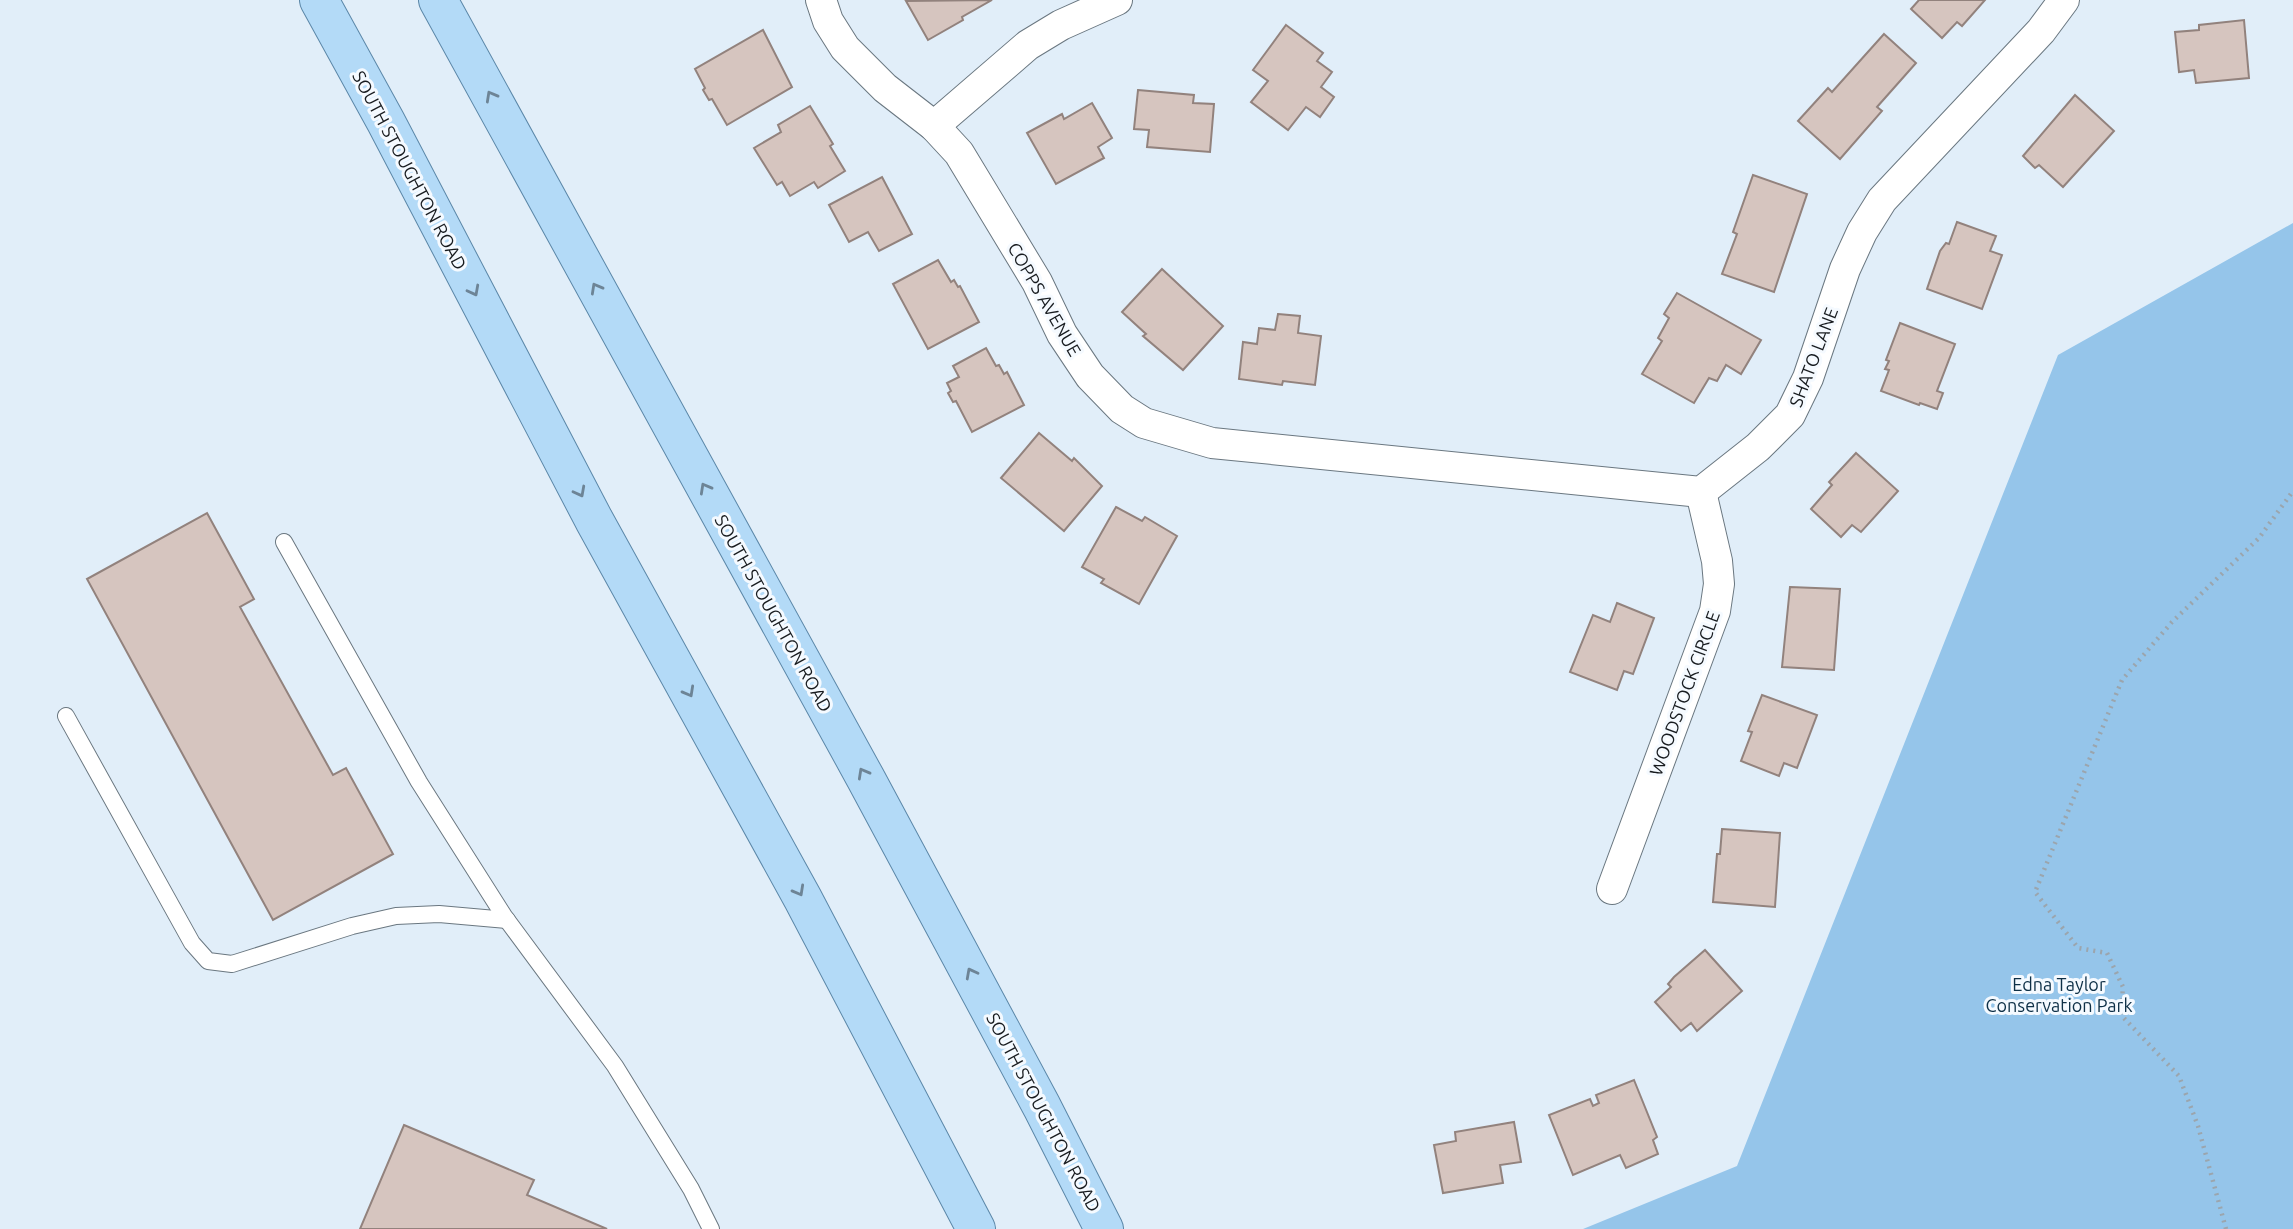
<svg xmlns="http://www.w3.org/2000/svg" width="2293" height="1229" viewBox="0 0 2293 1229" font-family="Ubuntu,sans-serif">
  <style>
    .green { fill: #95c5ea }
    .building { fill: #d6c5bf; stroke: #92827d; stroke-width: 2 }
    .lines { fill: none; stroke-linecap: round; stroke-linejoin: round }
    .service-casing { stroke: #6a7780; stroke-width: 18 }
    .minor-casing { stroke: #6a7780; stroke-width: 32 }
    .primary-casing { stroke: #5b87a8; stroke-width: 40 }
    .path { stroke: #9ba5ad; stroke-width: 4.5; stroke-dasharray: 2 5; stroke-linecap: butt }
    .service { stroke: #fff; stroke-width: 16 }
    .minor { stroke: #fff; stroke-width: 30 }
    .primary { stroke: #b3daf7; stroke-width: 38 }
    .oneway { stroke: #6d8496 }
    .labels { text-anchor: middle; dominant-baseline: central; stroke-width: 6; stroke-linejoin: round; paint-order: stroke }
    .street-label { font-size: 18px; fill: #171b1f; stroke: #f5faff }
    .park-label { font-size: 18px; fill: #0e3047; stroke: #f5faff }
  </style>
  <rect width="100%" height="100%" fill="#e1eef9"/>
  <polygon class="green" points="2293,223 2293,1229 1583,1229 1737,1166 2058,355"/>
  <g class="building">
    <polygon points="992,0 962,17 963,20 928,40 906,1"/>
    <polygon points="1919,0 1985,0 1962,26 1957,22 1942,38 1911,9"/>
    <polygon points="2244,20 2249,78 2196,83 2194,70 2179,72 2175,32 2199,30 2199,25"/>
    <polygon points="1286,25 1323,53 1317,61 1332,72 1321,87 1334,97 1320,117 1306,107 1288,130 1251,102 1268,81 1253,70"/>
    <polygon points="763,30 792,87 727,125 712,99 709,100 703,90 705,88 695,69"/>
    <polygon points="1884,34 1916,63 1877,107 1882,111 1840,159 1798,121 1828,88 1832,92"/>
    <polygon points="1138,90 1194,95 1193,103 1214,104 1210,152 1147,147 1149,130 1134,129"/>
    <polygon points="2075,95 2114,131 2063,187 2039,165 2035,168 2023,156"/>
    <polygon points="1092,103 1112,138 1098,147 1104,158 1056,184 1027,133 1062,114 1064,119"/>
    <polygon points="810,106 833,144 830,146 845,171 818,188 814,182 790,196 782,182 777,185 754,148 781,132 778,125"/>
    <polygon points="1753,175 1807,194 1774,292 1722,274 1737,234 1733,232"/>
    <polygon points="882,177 912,234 879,251 868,232 849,242 829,205"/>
    <polygon points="1957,222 1996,236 1990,251 2002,255 1982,309 1927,289 1940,251 1946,243 1949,244"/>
    <polygon points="938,260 951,282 954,280 958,287 960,286 979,322 928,349 893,284"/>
    <polygon points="1162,269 1223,326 1183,370 1143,336 1146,334 1122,312"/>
    <polygon points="1677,293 1761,340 1741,374 1726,365 1717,381 1709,378 1694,403 1642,374 1662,341 1658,338 1669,318 1664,314"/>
    <polygon points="1278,314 1300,316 1298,333 1321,336 1315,385 1283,381 1282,385 1239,379 1243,342 1257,344 1259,328 1275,330"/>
    <polygon points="1900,323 1955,344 1937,391 1943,393 1937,409 1920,403 1919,405 1881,391 1889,370 1885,369 1889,361 1886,360"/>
    <polygon points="986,348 996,366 999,365 1004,374 1007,372 1024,405 972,432 956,401 953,402 948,393 951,391 947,383 959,377 953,366"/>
    <polygon points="1039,433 1072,461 1074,458 1102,486 1064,531 1001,478"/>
    <polygon points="1856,453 1898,491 1861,532 1852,525 1841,537 1811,509 1832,485 1829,482"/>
    <polygon points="1116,507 1142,521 1145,517 1177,536 1139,604 1101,583 1104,579 1082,567"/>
    <polygon points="207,513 254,599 240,607 333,775 346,768 393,854 273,920 87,579"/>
    <polygon points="1790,587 1840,589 1834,670 1782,667"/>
    <polygon points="1617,603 1654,618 1633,674 1624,671 1617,690 1570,672 1593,615 1610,622"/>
    <polygon points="1762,695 1817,715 1797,768 1784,763 1779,776 1741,761 1752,732 1748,731"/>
    <polygon points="1722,829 1780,833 1775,907 1713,902 1717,854 1720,854"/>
    <polygon points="1705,950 1742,991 1697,1031 1691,1023 1681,1031 1655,1002 1671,987 1668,984 1674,977"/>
    <polygon points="1634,1080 1657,1137 1653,1140 1658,1154 1626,1168 1620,1155 1573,1175 1549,1115 1590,1099 1593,1106 1599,1103 1596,1095"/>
    <polygon points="1514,1122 1521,1162 1500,1165 1503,1183 1443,1193 1434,1145 1456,1141 1455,1132"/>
    <polygon points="404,1125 534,1180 527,1195 607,1229 360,1229"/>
  </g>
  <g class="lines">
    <g class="service-casing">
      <g id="service">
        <polyline points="284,542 419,782 504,916 615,1066 691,1189 711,1229"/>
        <polyline points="66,716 192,943 208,961 232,964 352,926 396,916 439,914 507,920"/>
      </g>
    </g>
    <g class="minor-casing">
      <g id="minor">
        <polyline points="821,0 828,21 845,48 885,88 934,126 959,153 1037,282 1062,334 1090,376 1122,409 1144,423 1212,443 1701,492 1758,447 1790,415 1808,378 1845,269 1862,232 1882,200 2041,31 2064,0"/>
        <polyline points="934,126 1028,45 1061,25 1117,0"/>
        <polyline points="1612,889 1715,611 1719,584 1717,561 1701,492"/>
      </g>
    </g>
    <g class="primary-casing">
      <g id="primary">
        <polyline points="319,0 386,122 594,520 803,899 976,1229"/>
        <polyline points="438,0 866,779 1042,1107 1104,1229"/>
      </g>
    </g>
    <polyline class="path" points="2226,1229 2198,1126 2179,1076 2121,1015 2123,987 2107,953 2078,948 2035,892 2122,680 2172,622 2259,538 2293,491"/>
    <use href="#service" class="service"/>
    <use href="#minor" class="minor"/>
    <use href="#primary" class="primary"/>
  </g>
  <defs><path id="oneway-chevron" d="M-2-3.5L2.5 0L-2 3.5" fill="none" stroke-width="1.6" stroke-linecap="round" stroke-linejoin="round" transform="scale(1.75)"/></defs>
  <g class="oneway">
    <use href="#oneway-chevron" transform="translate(491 96) rotate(-119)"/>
    <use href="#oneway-chevron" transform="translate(596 288) rotate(-119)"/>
    <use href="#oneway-chevron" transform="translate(474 291) rotate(62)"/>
    <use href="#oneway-chevron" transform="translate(705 488) rotate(-119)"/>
    <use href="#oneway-chevron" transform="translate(580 492) rotate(62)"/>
    <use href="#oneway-chevron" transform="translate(689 692) rotate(61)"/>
    <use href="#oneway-chevron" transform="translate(863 773) rotate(-119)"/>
    <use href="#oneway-chevron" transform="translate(799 891) rotate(61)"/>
    <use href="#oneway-chevron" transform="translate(971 973) rotate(-118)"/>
  </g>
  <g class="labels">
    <g class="street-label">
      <text transform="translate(410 170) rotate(62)">SOUTH STOUGHTON ROAD</text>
      <text transform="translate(1045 299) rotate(60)">COPPS AVENUE</text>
      <text transform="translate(1813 357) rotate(-69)">SHATO LANE</text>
      <text transform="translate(774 613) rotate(61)">SOUTH STOUGHTON ROAD</text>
      <text transform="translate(1684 693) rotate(-70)">WOODSTOCK CIRCLE</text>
      <text transform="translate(1044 1112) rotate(62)">SOUTH STOUGHTON ROAD</text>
    </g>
    <g class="park-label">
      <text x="2059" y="984">Edna Taylor<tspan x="2059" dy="21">Conservation Park</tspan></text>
    </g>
  </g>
</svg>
